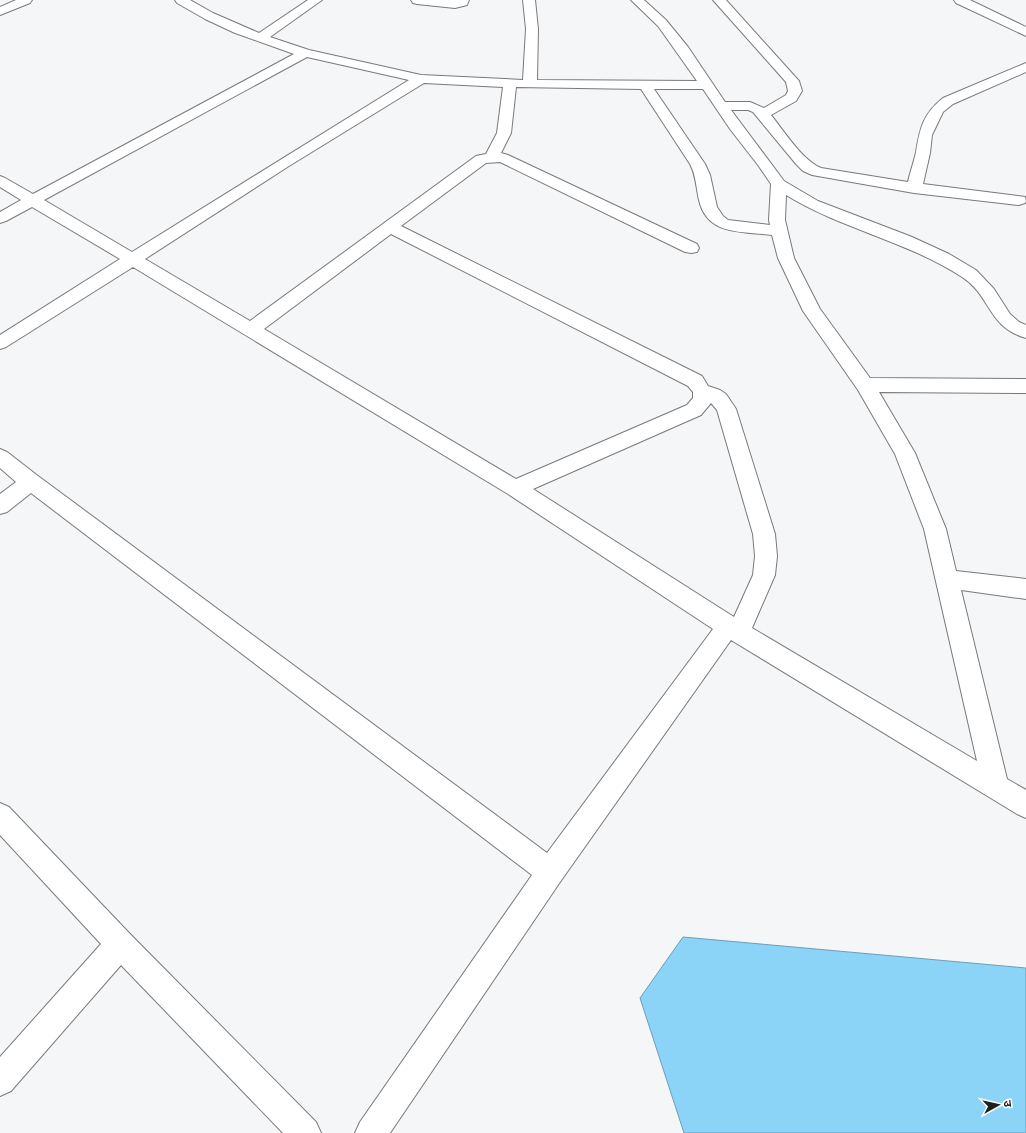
<svg xmlns="http://www.w3.org/2000/svg" width="1026" height="1133" viewBox="0 0 1026 1133" font-family="Commissioner,'Noto Sans Devanagari',sans-serif">
  <style>
    .water { fill: #8bd4f8; stroke: #6b9eb8 }
    .lines { fill: none; stroke-linecap: round; stroke-linejoin: round }
    .minor-casing { stroke: #78797c; stroke-width: 2 }
    .minor { fill: #fff; fill-rule: evenodd }
  </style>
  <rect width="100%" height="100%" fill="#f5f6f8"/>
  <polygon class="water" points="683,937 1026,968 1026,1133 684,1133 640,998"/>
  <g class="lines">
    <g class="minor-casing">
      <g id="minor">
        <polygon points="16,0 32,0 30,3 0,15 0,7"/>
        <path d="M175,0H190L213,13L259,33L308,0H322L270,37L309,50L421,75L523,80L526,29L523,0H535L538,29L537,80L697,81L658,26L631,0H644L666,20L688,47L725,102H750L764,108L786,95L788,91L786,82L713,0H726L799,81L802,91L796,101L771,115C784,131 802,160 821,168L908,182C910,172 914,162 916,152C920,128 923,114 943,98L1026,63V72L953,104L943,112L932,135L930,153L923,184L1025,197L1026,201L1025,203L1019,205L914,193L812,175L803,171L796,164L753,112L748,110H731L784,181L818,201L912,237L949,254L976,270L994,289L1010,314L1019,322L1026,325V338C987,327 991,295 962,277C907,241 841,229 786,195L785,220L794,258L820,309L870,378L1026,379V393L879,392L915,453L946,529L956,571L1026,579V599L961,590L1007,779L1026,790V818L1017,814L731,640L560,882L390,1133H355L360,1122L532,875L31,493L7,512L0,514V494L16,482L0,468V449L7,452L38,476L547,853L713,629L508,494L133,267L6,347L0,349V335L120,259L32,207L6,221L0,223V212L21,200L0,187V176L5,178L33,194L294,54L235,33L205,19L177,3ZM307,57L409,80L132,252L44,200ZM424,83L503,87L497,133L486,154L476,156L250,321L145,259L289,166ZM516,87L641,89L690,164C696,175 696,187 699,200C707,236 742,231 772,235L778,258L803,311L858,390L895,454L924,529L977,761L752,628L775,575L777,556L775,534L736,409L726,394L720,390L708,386L702,376L401,226L486,163L500,162L685,252L691,253L697,252L699,248L697,244L508,155L501,153L511,133ZM654,89H703L730,129L758,165L771,184L769,220L770,225L728,220L723,216L717,207L710,175L705,164ZM391,234L688,386L693,392V398L687,405L516,479L264,329ZM711,403L717,410L753,534L755,556L753,575L734,617L533,489L701,415Z"/>
        <polygon points="411,0 469,0 467,5 455,8 417,4 413,3"/>
        <polygon points="954,0 970,0 1026,27 1026,36 956,3"/>
        <polygon points="0,803 9,807 130,934 316,1122 321,1133 283,1133 121,965 11,1091 0,1096 0,1057 101,944 0,835"/>
      </g>
    </g>
    <use href="#minor" class="minor"/>
  </g>
  <g transform="translate(998 1105) rotate(82)" stroke="#ffffff" stroke-width="3" paint-order="stroke">
  <path d="M0-3L7 15L0 10L-7 15Z" fill="#202021"/>
  <text y="-6" font-size="11" font-weight="bold" text-anchor="middle" fill="#202021">उ</text>
  </g>
</svg>
